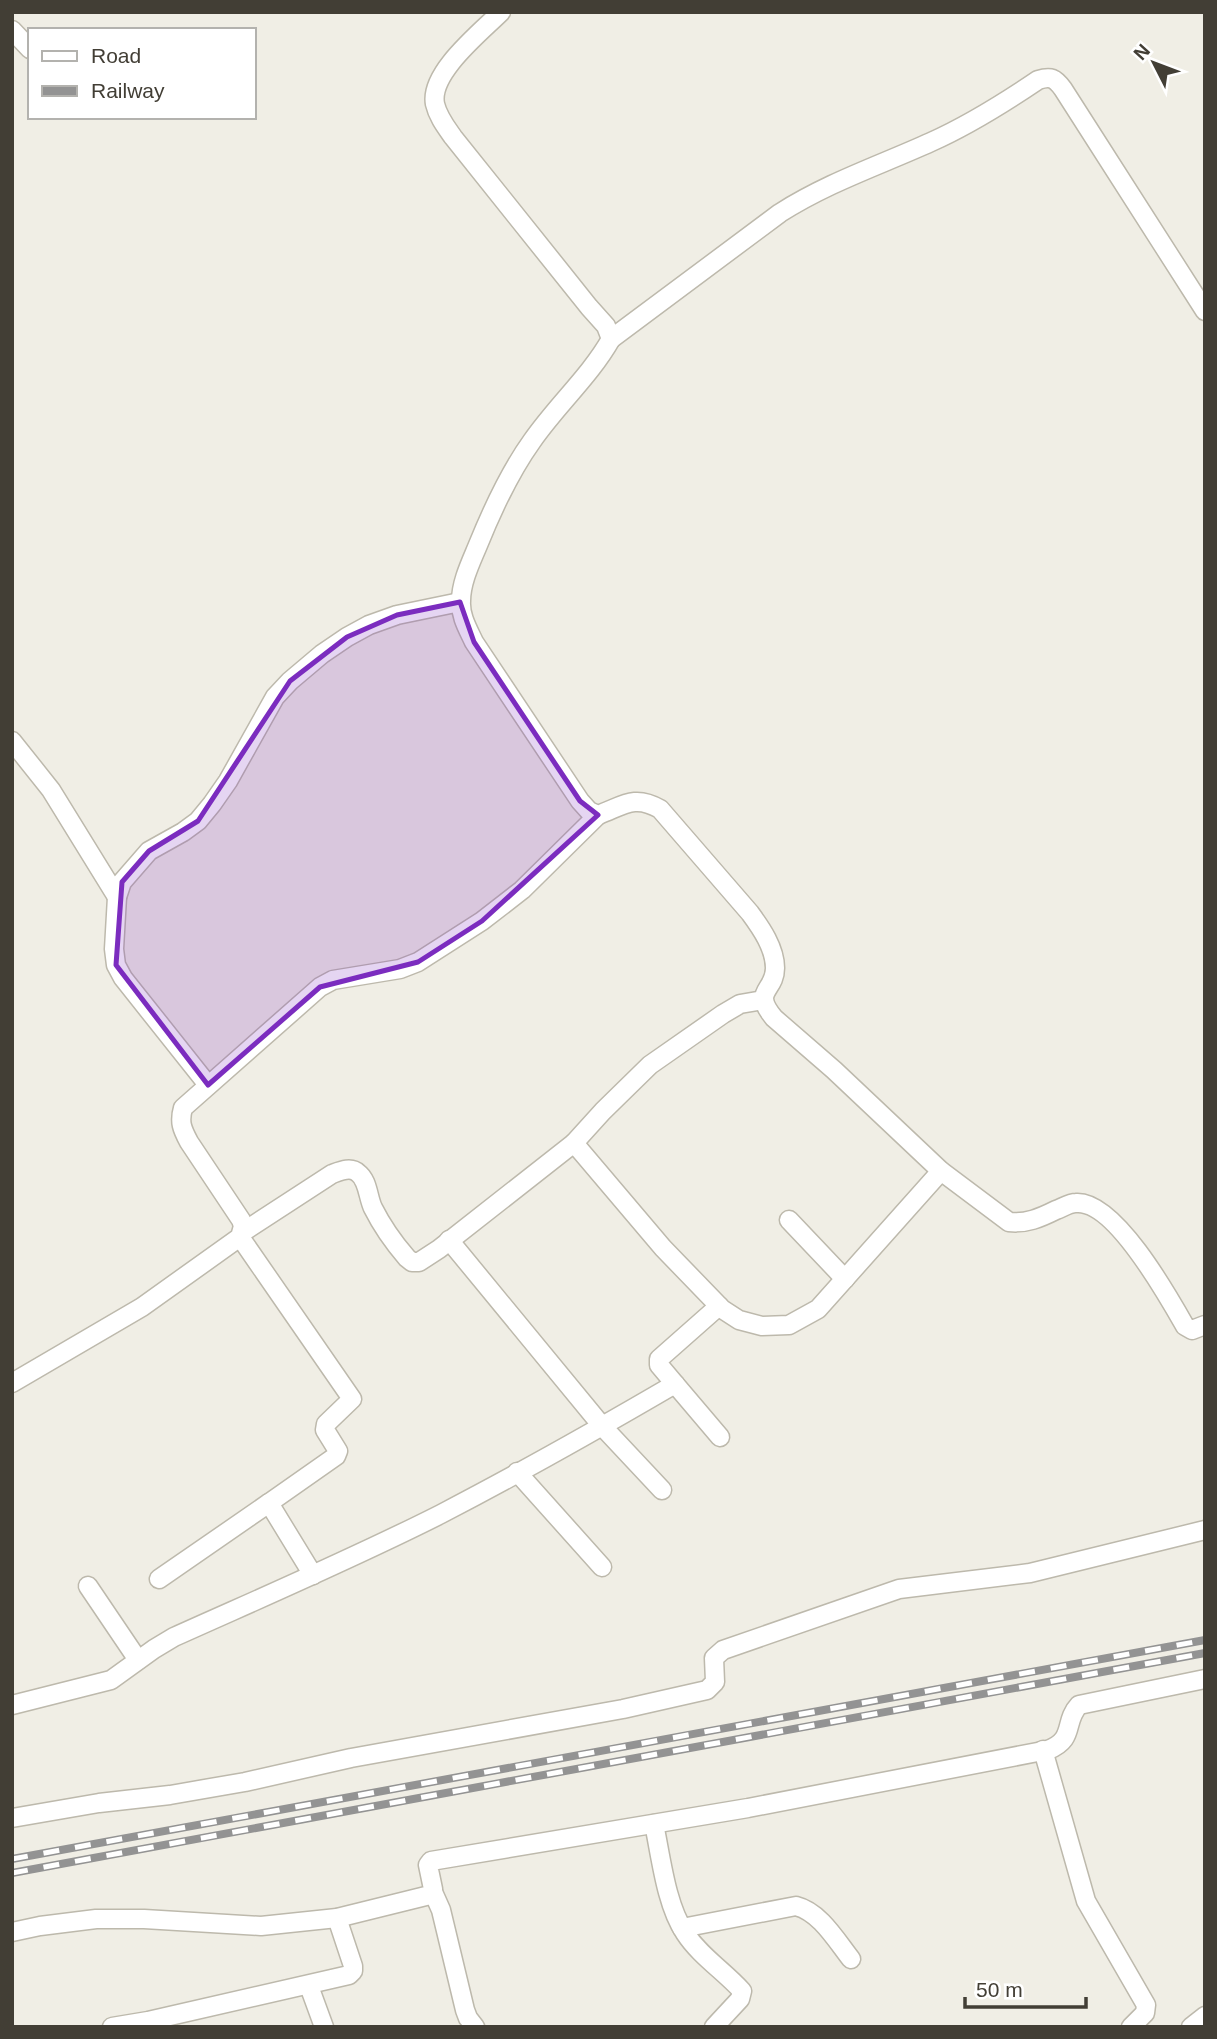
<svg xmlns="http://www.w3.org/2000/svg" width="1217" height="2039" viewBox="0 0 1217 2039" font-family="Arial,sans-serif">
  <style>
    .lines { fill: none; stroke-linecap: round; stroke-linejoin: round }
    .minor-casing { stroke: #bdb9ac; stroke-width: 21 }
    .minor { stroke: #fff; stroke-width: 18 }
    .rail-casing { stroke: #939393; stroke-width: 8 }
    .rail { stroke: #fff; stroke-width: 5; stroke-dasharray: 16; stroke-linecap: butt }
    .marked { fill: #7b2cbf; fill-opacity: 0.2; stroke: #7b2cbf; stroke-width: 5; stroke-linejoin: round }
  </style>
  <rect width="100%" height="100%" fill="#f0eee5"/>
  <g class="lines">
    <g class="minor-casing">
      <g id="minor">
        <path d="M501,12C481,32 429,73 435,104C438,117 446,127 453,137L589,307L606,326L611,339C590,376 557,405 532,441C509,473 493,508 478,545C471,562 461,582 461,601C460,616 468,629 474,642L580,801L589,811L598,815C623,806 634,794 660,809L750,913C761,928 775,948 775,968C775,992 751,990 774,1018L834,1070L941,1171L1009,1222C1026,1224 1040,1218 1056,1210C1062,1208 1069,1203 1076,1203C1114,1200 1168,1296 1185,1326L1192,1330L1205,1325"/>
        <polyline points="12,30 30,49"/>
        <path d="M611,339L780,213C829,182 878,166 931,142C969,125 1004,103 1038,80C1051,76 1055,78 1063,89L1205,311"/>
        <polyline points="12,741 51,790 117,897"/>
        <polyline points="763,1000 740,1004 723,1014 650,1065 603,1111 574,1143 663,1248 722,1309 739,1320 762,1326 789,1325 818,1309 941,1171"/>
        <polyline points="208,1085 123,978 116,965 114,949 117,897 122,882 149,851 183,832 198,821 212,804 228,781 275,697 290,681 322,654 347,637 369,625 397,615 460,602"/>
        <polyline points="789,1220 845,1279"/>
        <path d="M243,1232L332,1174C340,1171 351,1166 358,1173C368,1180 368,1198 373,1208C382,1226 394,1243 407,1258L412,1262H419L439,1249L574,1143"/>
        <polyline points="240,1237 352,1399 326,1424 325,1430 338,1451 336,1456 269,1503 313,1575"/>
        <polyline points="449,1240 602,1426 662,1490"/>
        <path d="M12,1383L142,1307L240,1237L243,1226L241,1220L189,1142C182,1129 179,1122 183,1108L320,987L333,980L400,969L418,962L482,921L522,890L598,815"/>
        <polyline points="675,1384 720,1437"/>
        <polyline points="517,1472 602,1567"/>
        <polyline points="159,1579 269,1503"/>
        <polyline points="88,1586 138,1660"/>
        <path d="M12,1705L111,1680L154,1649L174,1637C263,1597 354,1558 441,1514C520,1473 598,1429 675,1384L659,1365V1359L719,1306"/>
        <polyline points="1043,1750 1086,1901 1146,2005 1145,2013 1131,2027"/>
        <polyline points="12,1818 99,1803 170,1795 245,1782 351,1758 623,1709 707,1690 715,1682 714,1658 723,1650 899,1589 1030,1573 1205,1530"/>
        <path d="M654,1824C661,1857 666,1905 685,1933C700,1956 724,1971 742,1991L740,1999L714,2027"/>
        <polyline points="433,1892 441,1910 465,2010 468,2018 475,2027"/>
        <path d="M682,1928L796,1906C820,1912 836,1940 851,1959"/>
        <path d="M12,1932L40,1926L96,1919H144L261,1926L337,1918L430,1895L433,1889L428,1865L431,1861L748,1808L1048,1750C1076,1739 1063,1722 1079,1705L1205,1679"/>
        <polyline points="309,1986 324,2027"/>
        <polyline points="112,2027 148,2021 349,1975 353,1971 353,1966 337,1918"/>
        <polyline points="1191,2027 1205,2016"/>
      </g>
    </g>
    <use href="#minor" class="minor"/>
    <g class="rail-casing">
      <g id="rail">
        <polyline points="12,1859 1205,1640"/>
        <polyline points="12,1873 1205,1653"/>
      </g>
    </g>
    <use href="#rail" class="rail"/>
  </g>
  <path class="marked" d="M460,602L474,642L580,801L598,815L482,921L418,962L320,987L208,1085L116,965L122,882L149,851L198,821L290,681L347,637L397,615Z"/>
  <rect width="1217" height="2039" fill="none" stroke="#423e35" stroke-width="28"/>
  <rect x="28" y="28" width="228" height="91" fill="#ffffff" stroke="#b3b2ae" stroke-width="2"/>
  <rect x="42" y="51" width="35" height="10" fill="#ffffff" stroke="#b3b2ae" stroke-width="2"/>
  <text x="91" y="63" font-size="21" fill="#423e35">Road</text>
  <rect x="42" y="86" width="35" height="10" fill="#939393" stroke="#b3b2ae" stroke-width="2"/>
  <text x="91" y="98" font-size="21" fill="#423e35">Railway</text>
  <g transform="translate(1154 63) rotate(312)" stroke="#ffffff" stroke-width="5" paint-order="stroke">
  <path d="M0-5L12 26L0 18L-12 26Z" fill="#423e35"/>
  <text y="-10" font-size="19" font-weight="bold" text-anchor="middle" fill="#423e35">N</text>
  </g>
  <path d="M965 1997v10h121v-10" fill="none" stroke="#423e35" stroke-width="3.5"/>
  <text x="976" y="1997" font-size="21" fill="#423e35" stroke="#ffffff" stroke-width="5" paint-order="stroke">50 m</text>
</svg>
